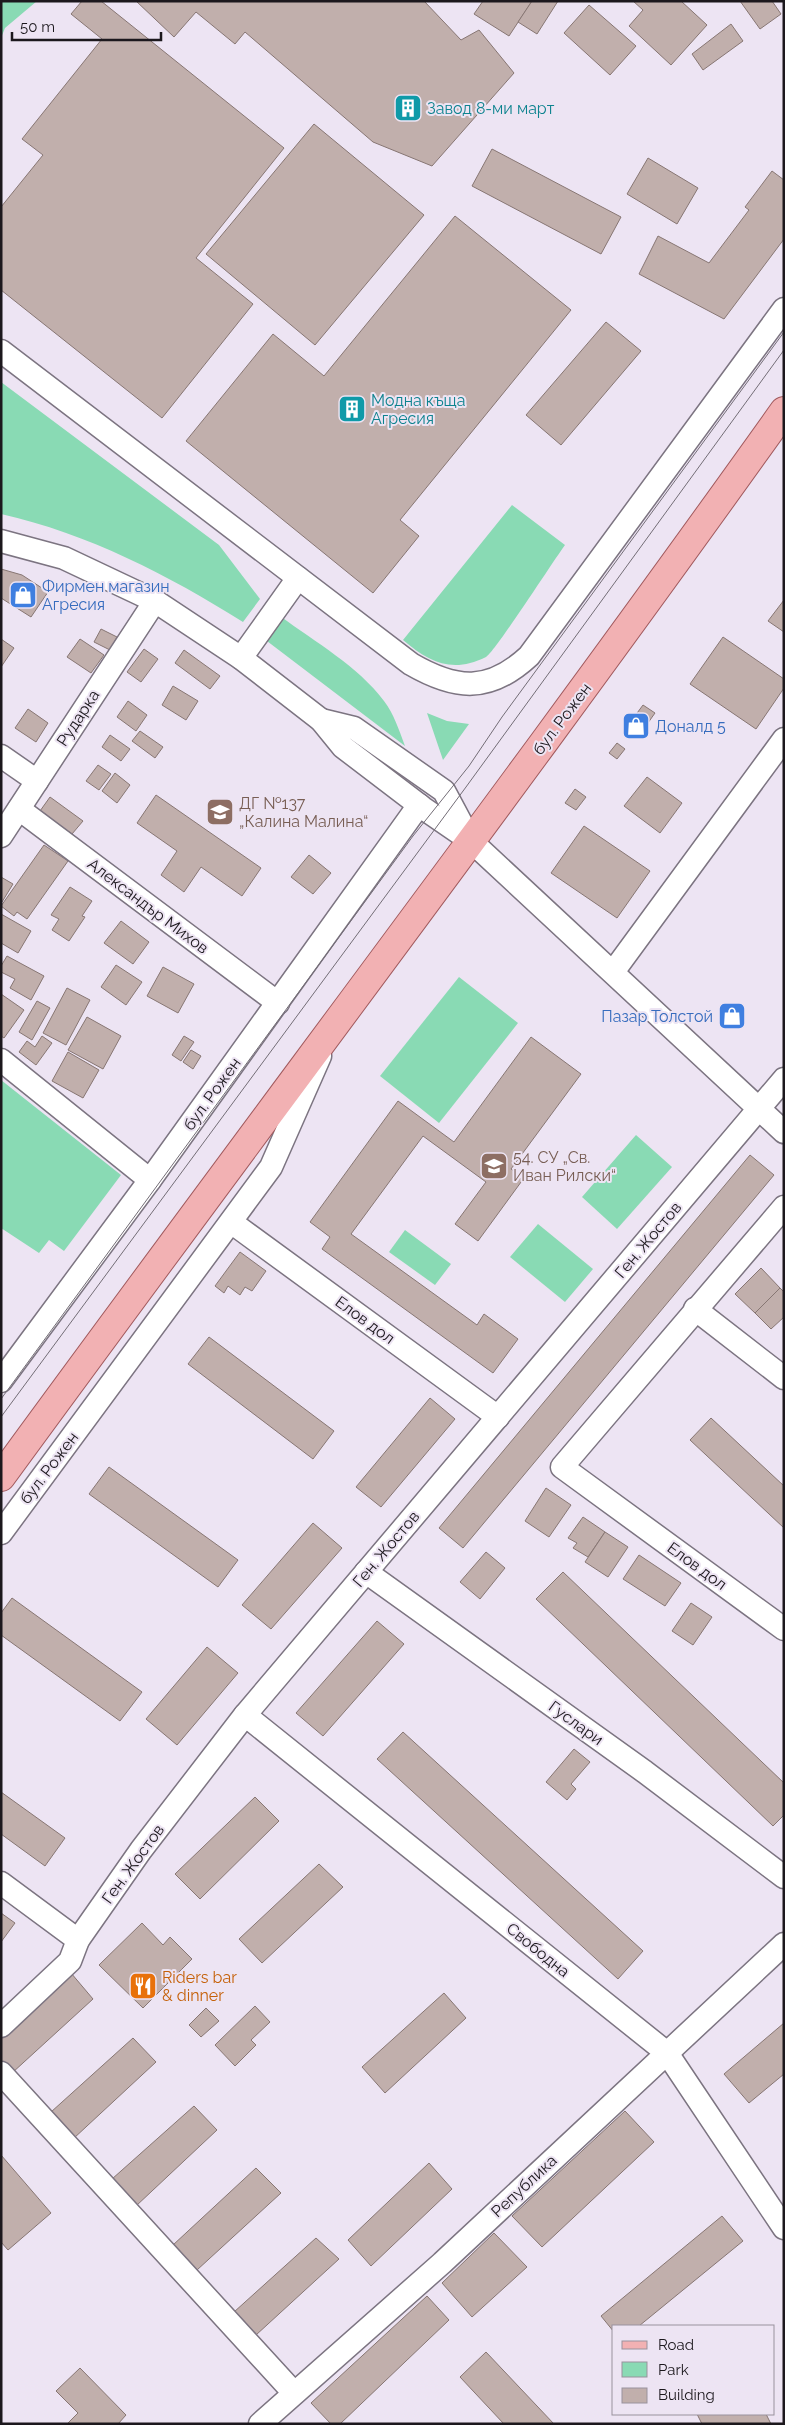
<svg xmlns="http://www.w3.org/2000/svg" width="785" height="2425" viewBox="0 0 785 2425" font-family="Raleway,sans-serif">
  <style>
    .green { fill: #89dab4 }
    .building { fill: #c1afac; stroke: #877673 }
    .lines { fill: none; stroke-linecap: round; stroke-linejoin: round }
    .minor-casing { stroke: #7c7481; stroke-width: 25 }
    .primary-casing { stroke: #a15a5e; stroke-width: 30 }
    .minor { stroke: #fff; stroke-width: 22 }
    .primary { stroke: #f2b1b3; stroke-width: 28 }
    .tram { stroke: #736d76; stroke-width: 1 }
    .labels { text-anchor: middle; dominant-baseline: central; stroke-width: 4; stroke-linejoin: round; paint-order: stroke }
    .culture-label { font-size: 16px; fill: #0d838f; stroke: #ede4f3; text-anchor: start }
    .shop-label { font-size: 16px; fill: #366cbe; stroke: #ede4f3; text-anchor: start }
    .street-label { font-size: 16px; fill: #1c181d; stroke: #ede4f3 }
    .education-label { font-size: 16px; fill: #785e54; stroke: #ede4f3; text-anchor: start }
    .food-label { font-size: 16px; fill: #c56008; stroke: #ede4f3; text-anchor: start }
  </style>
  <rect width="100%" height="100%" fill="#ede4f3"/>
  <g class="green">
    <polygon points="1,1 37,1 5,28 1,38"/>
    <path d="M1,382L219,545L260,599L243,622C168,575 89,534 1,514Z"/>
    <path d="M512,505L565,545C554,560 494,653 486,657C452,674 429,662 403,640Z"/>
    <path d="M280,616C315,642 358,666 384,701C394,714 399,730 405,746L263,638Z"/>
    <polygon points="427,713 447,721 469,724 443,760"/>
    <polygon points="459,977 518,1023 439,1123 380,1076"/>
    <polygon points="1,1080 121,1175 64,1251 49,1240 39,1253 1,1228"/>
    <polygon points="636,1135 672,1167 617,1229 582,1197"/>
    <polygon points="538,1224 593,1269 565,1302 510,1257"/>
    <polygon points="405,1230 451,1264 435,1285 389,1252"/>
  </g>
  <g class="building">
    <polygon points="82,1 101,1 284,148 196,258 253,304 162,418 1,290 1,207 43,155 22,139 102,39 71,14"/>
    <polygon points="136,1 424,1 461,40 479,30 514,73 432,166 373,142 245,32 235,44 196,12 174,37"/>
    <polygon points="483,1 532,1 509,36 474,14"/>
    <polygon points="532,1 558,1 537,34 518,22"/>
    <polygon points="633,1 681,1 707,25 671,65 629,26 643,10"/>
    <polygon points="740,1 772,1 781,14 760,29"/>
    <polygon points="589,5 636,46 610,75 564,33"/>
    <polygon points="731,24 743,41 703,70 692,54"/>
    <polygon points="314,124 424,215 315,345 206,254"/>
    <polygon points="492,149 621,217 601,254 472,186"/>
    <polygon points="648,158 698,188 677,224 627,194"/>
    <polygon points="772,171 784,180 784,239 724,319 639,274 658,236 709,263 749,210 745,207"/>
    <polygon points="455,216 571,310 400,520 419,536 373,593 186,441 273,334 324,376"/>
    <polygon points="606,322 641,351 561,445 526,415"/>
    <polygon points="1,569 22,575 48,592 31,617 1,598"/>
    <polygon points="784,600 784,632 768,621"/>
    <polygon points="101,629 117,637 110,650 94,642"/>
    <polygon points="723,637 784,679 784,688 756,729 690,684"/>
    <polygon points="1,639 14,648 1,667"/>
    <polygon points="80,639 104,655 91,673 67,657"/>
    <polygon points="144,649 158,659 141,682 127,672"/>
    <polygon points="184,650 220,676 210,689 175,663"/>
    <polygon points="173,686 198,701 186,720 162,705"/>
    <polygon points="128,701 147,715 136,731 117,717"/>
    <polygon points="643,705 655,713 638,737 626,728"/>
    <polygon points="28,709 48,723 36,742 15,728"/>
    <polygon points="140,731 163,747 155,758 132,741"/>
    <polygon points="110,735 130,749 121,761 102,747"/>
    <polygon points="617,743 625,749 617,759 609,753"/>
    <polygon points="98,765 111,774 99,790 86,781"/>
    <polygon points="115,773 130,785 117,803 102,791"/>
    <polygon points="647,777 682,803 660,833 624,806"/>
    <polygon points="575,789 586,797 576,810 565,803"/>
    <polygon points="156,795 261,868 242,896 201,867 184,892 161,875 177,851 137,823"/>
    <polygon points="50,797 83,821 72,834 40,811"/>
    <polygon points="584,826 650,871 617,918 551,873"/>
    <polygon points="44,845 68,861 27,919 17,912 14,916 1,906"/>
    <polygon points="309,855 331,873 313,894 291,877"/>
    <polygon points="1,877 13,884 2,902 1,901"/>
    <polygon points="70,887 92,901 82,916 85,917 69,941 52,930 59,919 51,915"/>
    <polygon points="1,914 31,931 18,953 1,943"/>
    <polygon points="121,921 149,942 133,964 104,943"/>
    <polygon points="7,956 44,976 31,1000 10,988 15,979 1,972 1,966"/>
    <polygon points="116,965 142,982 126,1005 101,987"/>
    <polygon points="163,967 194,984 178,1013 147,996"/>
    <polygon points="67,988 90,1000 66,1045 43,1033"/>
    <polygon points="1,994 24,1010 4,1038 1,1036"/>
    <polygon points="37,1001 50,1008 32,1040 19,1032"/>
    <polygon points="87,1017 121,1036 103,1069 68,1050"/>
    <polygon points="42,1036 52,1043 36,1065 19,1052 27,1041 35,1047"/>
    <polygon points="184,1036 194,1042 181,1061 172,1055"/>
    <polygon points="531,1037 581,1074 511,1169 524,1178 478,1241 455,1224 486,1182 423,1136 351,1234 477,1325 484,1314 518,1339 493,1373 322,1249 330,1237 310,1222 398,1101 454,1142"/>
    <polygon points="191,1050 201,1056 193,1069 183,1062"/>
    <polygon points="68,1052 99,1070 83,1098 52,1081"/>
    <polygon points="750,1155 774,1175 463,1548 439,1528"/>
    <polygon points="240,1252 266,1271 252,1291 245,1287 240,1295 228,1286 224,1293 215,1286"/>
    <polygon points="761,1268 780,1288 755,1313 735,1294"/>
    <polygon points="780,1288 784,1292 784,1317 771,1329 755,1313"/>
    <polygon points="209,1337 334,1431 313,1459 188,1364"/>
    <polygon points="430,1398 455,1419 381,1507 356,1487"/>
    <polygon points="711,1418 784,1486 784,1528 690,1440"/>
    <polygon points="109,1467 238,1560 218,1587 89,1494"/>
    <polygon points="546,1488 571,1505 549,1537 525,1521"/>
    <polygon points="583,1517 605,1532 588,1557 573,1548 577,1543 568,1538"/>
    <polygon points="313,1523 342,1548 271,1629 242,1605"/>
    <polygon points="605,1532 628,1547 608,1577 585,1562"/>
    <polygon points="486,1552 505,1568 480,1599 460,1582"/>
    <polygon points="639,1555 681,1583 665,1606 623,1579"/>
    <polygon points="563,1572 784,1783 784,1815 773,1826 536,1599"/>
    <polygon points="12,1598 142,1692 120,1721 1,1635 1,1613"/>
    <polygon points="691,1603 712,1617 693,1645 672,1631"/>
    <polygon points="377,1621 404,1644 323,1736 296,1713"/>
    <polygon points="207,1647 238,1673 177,1745 146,1719"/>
    <polygon points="403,1732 643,1951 618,1979 377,1759"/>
    <polygon points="574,1749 590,1762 571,1784 576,1789 567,1800 546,1782"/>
    <polygon points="1,1792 65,1838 45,1866 1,1834"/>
    <polygon points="255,1797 279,1821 200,1899 175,1874"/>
    <polygon points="319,1864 343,1887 262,1963 239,1939"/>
    <polygon points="1,1913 15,1923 1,1942"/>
    <polygon points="142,1923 163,1945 170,1937 192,1959 143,2008 99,1965"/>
    <polygon points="71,1973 93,1999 12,2073 1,2061 1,2036"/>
    <polygon points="444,1993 466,2018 385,2093 362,2067"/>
    <polygon points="255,2006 270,2022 251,2040 256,2045 235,2066 215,2045"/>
    <polygon points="206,2008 219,2021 201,2037 189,2025"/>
    <polygon points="784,2023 784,2074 749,2103 724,2074"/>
    <polygon points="133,2038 156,2062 73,2139 51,2112"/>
    <polygon points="194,2106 217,2130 136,2206 112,2179"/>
    <polygon points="625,2111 654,2142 542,2247 512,2216"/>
    <polygon points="1,2155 51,2213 8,2250 1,2242"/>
    <polygon points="429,2163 452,2189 371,2266 348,2240"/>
    <polygon points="256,2168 281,2193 197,2270 173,2245"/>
    <polygon points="722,2216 743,2241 639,2326 614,2326 614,2332 601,2316"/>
    <polygon points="494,2233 527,2267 472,2317 442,2283"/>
    <polygon points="316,2238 339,2259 256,2335 234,2312"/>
    <polygon points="427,2296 449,2320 340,2424 331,2424 311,2403"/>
    <polygon points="486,2352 554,2424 504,2424 460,2377"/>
    <polygon points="80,2368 126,2415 118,2424 67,2424 78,2413 56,2391"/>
    <polygon points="697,2414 766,2414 771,2424 702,2424"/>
  </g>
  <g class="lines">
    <g class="minor-casing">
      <g id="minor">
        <path d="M1,351L411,664C456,690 489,693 529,656L784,309"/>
        <polyline points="1,541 64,558 155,601 241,658 321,720 343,747 423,808 471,841 784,1132"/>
        <polyline points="241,658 298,578"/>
        <polyline points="321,720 354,728 444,791 468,836"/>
        <polyline points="1,756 37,781"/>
        <polyline points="19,809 278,1003"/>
        <polyline points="1,836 155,601"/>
        <polyline points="613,972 784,739"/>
        <polyline points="1,1060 150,1180"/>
        <polyline points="784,1207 562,1467 784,1629"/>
        <polyline points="231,1222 498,1417"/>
        <polyline points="695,1309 784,1378"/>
        <polyline points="1,1381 150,1180 419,805"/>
        <polyline points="1,1533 271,1167 320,1056"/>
        <polyline points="366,1572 645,1772 784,1877"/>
        <polyline points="245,1715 667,2053 784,2228"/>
        <polyline points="1,1883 78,1940"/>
        <polyline points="1,2026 70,1961 78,1940 141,1850 245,1715 784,1079"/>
        <polyline points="1,2073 294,2393"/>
        <polyline points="260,2424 442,2263 784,1944"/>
      </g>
    </g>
    <g class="primary-casing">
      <path id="primary" d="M1,1477C261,1121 528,770 784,411"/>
    </g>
    <use href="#minor" class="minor"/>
    <use href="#primary" class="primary"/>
    <g class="tram">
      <polyline points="1,1399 413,836 469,766 502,717 784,332"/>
      <polyline points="1,1417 466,787 784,350"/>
    </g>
  </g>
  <defs>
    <g id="building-square" transform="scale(1.4375)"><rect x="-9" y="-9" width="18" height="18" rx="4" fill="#0f9aa8" stroke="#ede4f3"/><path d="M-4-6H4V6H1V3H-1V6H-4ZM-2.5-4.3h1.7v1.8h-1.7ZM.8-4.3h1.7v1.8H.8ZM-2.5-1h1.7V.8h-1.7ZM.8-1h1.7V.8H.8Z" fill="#fff"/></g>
    <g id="shop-square" transform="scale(1.4375)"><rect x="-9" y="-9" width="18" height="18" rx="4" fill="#3f7fe0" stroke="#ede4f3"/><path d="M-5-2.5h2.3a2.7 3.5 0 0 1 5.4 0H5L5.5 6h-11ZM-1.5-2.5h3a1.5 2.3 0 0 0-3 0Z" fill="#fff"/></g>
    <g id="school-square" transform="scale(1.4375)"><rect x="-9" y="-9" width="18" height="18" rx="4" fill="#8d6e63" stroke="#ede4f3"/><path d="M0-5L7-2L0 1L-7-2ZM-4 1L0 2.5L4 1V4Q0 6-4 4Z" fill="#fff"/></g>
    <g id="restaurant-square" transform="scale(1.4375)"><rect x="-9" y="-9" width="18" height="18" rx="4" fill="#e8710a" stroke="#ede4f3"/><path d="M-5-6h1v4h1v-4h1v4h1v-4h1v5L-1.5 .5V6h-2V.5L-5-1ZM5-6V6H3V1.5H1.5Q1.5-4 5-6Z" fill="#fff"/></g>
  </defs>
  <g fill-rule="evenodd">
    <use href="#building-square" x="408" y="108"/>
    <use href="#building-square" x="352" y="409"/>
    <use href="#shop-square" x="23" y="595"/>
    <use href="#shop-square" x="636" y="726"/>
    <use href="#school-square" x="220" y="812"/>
    <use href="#shop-square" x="732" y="1016"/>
    <use href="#school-square" x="494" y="1166"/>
    <use href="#restaurant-square" x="143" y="1986"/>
  </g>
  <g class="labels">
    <g class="culture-label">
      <text x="427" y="108">Завод 8-ми март</text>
      <text x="371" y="400">Модна къща<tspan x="371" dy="18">Агресия</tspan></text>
    </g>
    <g class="shop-label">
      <text x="42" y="586">Фирмен магазин<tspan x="42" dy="18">Агресия</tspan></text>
      <text x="655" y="726">Доналд 5</text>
      <text x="713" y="1016" text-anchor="end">Пазар Толстой</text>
    </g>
    <g class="street-label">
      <text transform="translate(78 718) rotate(-57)">Рударка</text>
      <text transform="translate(562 719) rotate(-53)">бул. Рожен</text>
      <text transform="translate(148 906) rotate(37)">Александър Михов</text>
      <text transform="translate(212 1094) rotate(-54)">бул. Рожен</text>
      <text transform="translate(648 1240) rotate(-50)">Ген. Жостов</text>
      <text transform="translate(365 1320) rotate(36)">Елов дол</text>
      <text transform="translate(49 1468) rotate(-53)">бул. Рожен</text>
      <text transform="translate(386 1549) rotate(-50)">Ген. Жостов</text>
      <text transform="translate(697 1566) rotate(36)">Елов дол</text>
      <text transform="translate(576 1723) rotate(36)">Гуслари</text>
      <text transform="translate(133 1864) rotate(-54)">Ген. Жостов</text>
      <text transform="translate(538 1950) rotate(39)">Свободна</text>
      <text transform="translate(524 2186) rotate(-43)">Република</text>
    </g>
    <g class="education-label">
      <text x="239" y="803">ДГ №137<tspan x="239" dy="18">„Калина Малина“</tspan></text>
      <text x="513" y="1157">54. СУ „Св.<tspan x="513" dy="18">Иван Рилски“</tspan></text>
    </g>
    <g class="food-label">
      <text x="162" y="1977">Riders bar<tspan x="162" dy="18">&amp; dinner</tspan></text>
    </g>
  </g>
  <rect width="785" height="2425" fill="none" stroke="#1c181d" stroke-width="5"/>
  <rect x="612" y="2325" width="162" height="90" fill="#ede4f3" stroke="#99929d"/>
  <rect x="622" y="2341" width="25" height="8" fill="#f2b1b3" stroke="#99929d"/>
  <text x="658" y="2350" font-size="15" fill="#1c181d">Road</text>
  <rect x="622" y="2362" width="25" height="15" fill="#89dab4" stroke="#99929d"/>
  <text x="658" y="2375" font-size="15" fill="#1c181d">Park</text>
  <rect x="622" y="2388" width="25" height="15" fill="#c1afac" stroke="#99929d"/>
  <text x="658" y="2400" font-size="15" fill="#1c181d">Building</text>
  <path d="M12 32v8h149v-8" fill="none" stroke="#1c181d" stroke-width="2.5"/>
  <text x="20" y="32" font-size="15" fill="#1c181d" stroke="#ede4f3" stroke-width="4" paint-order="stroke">50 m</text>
</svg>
